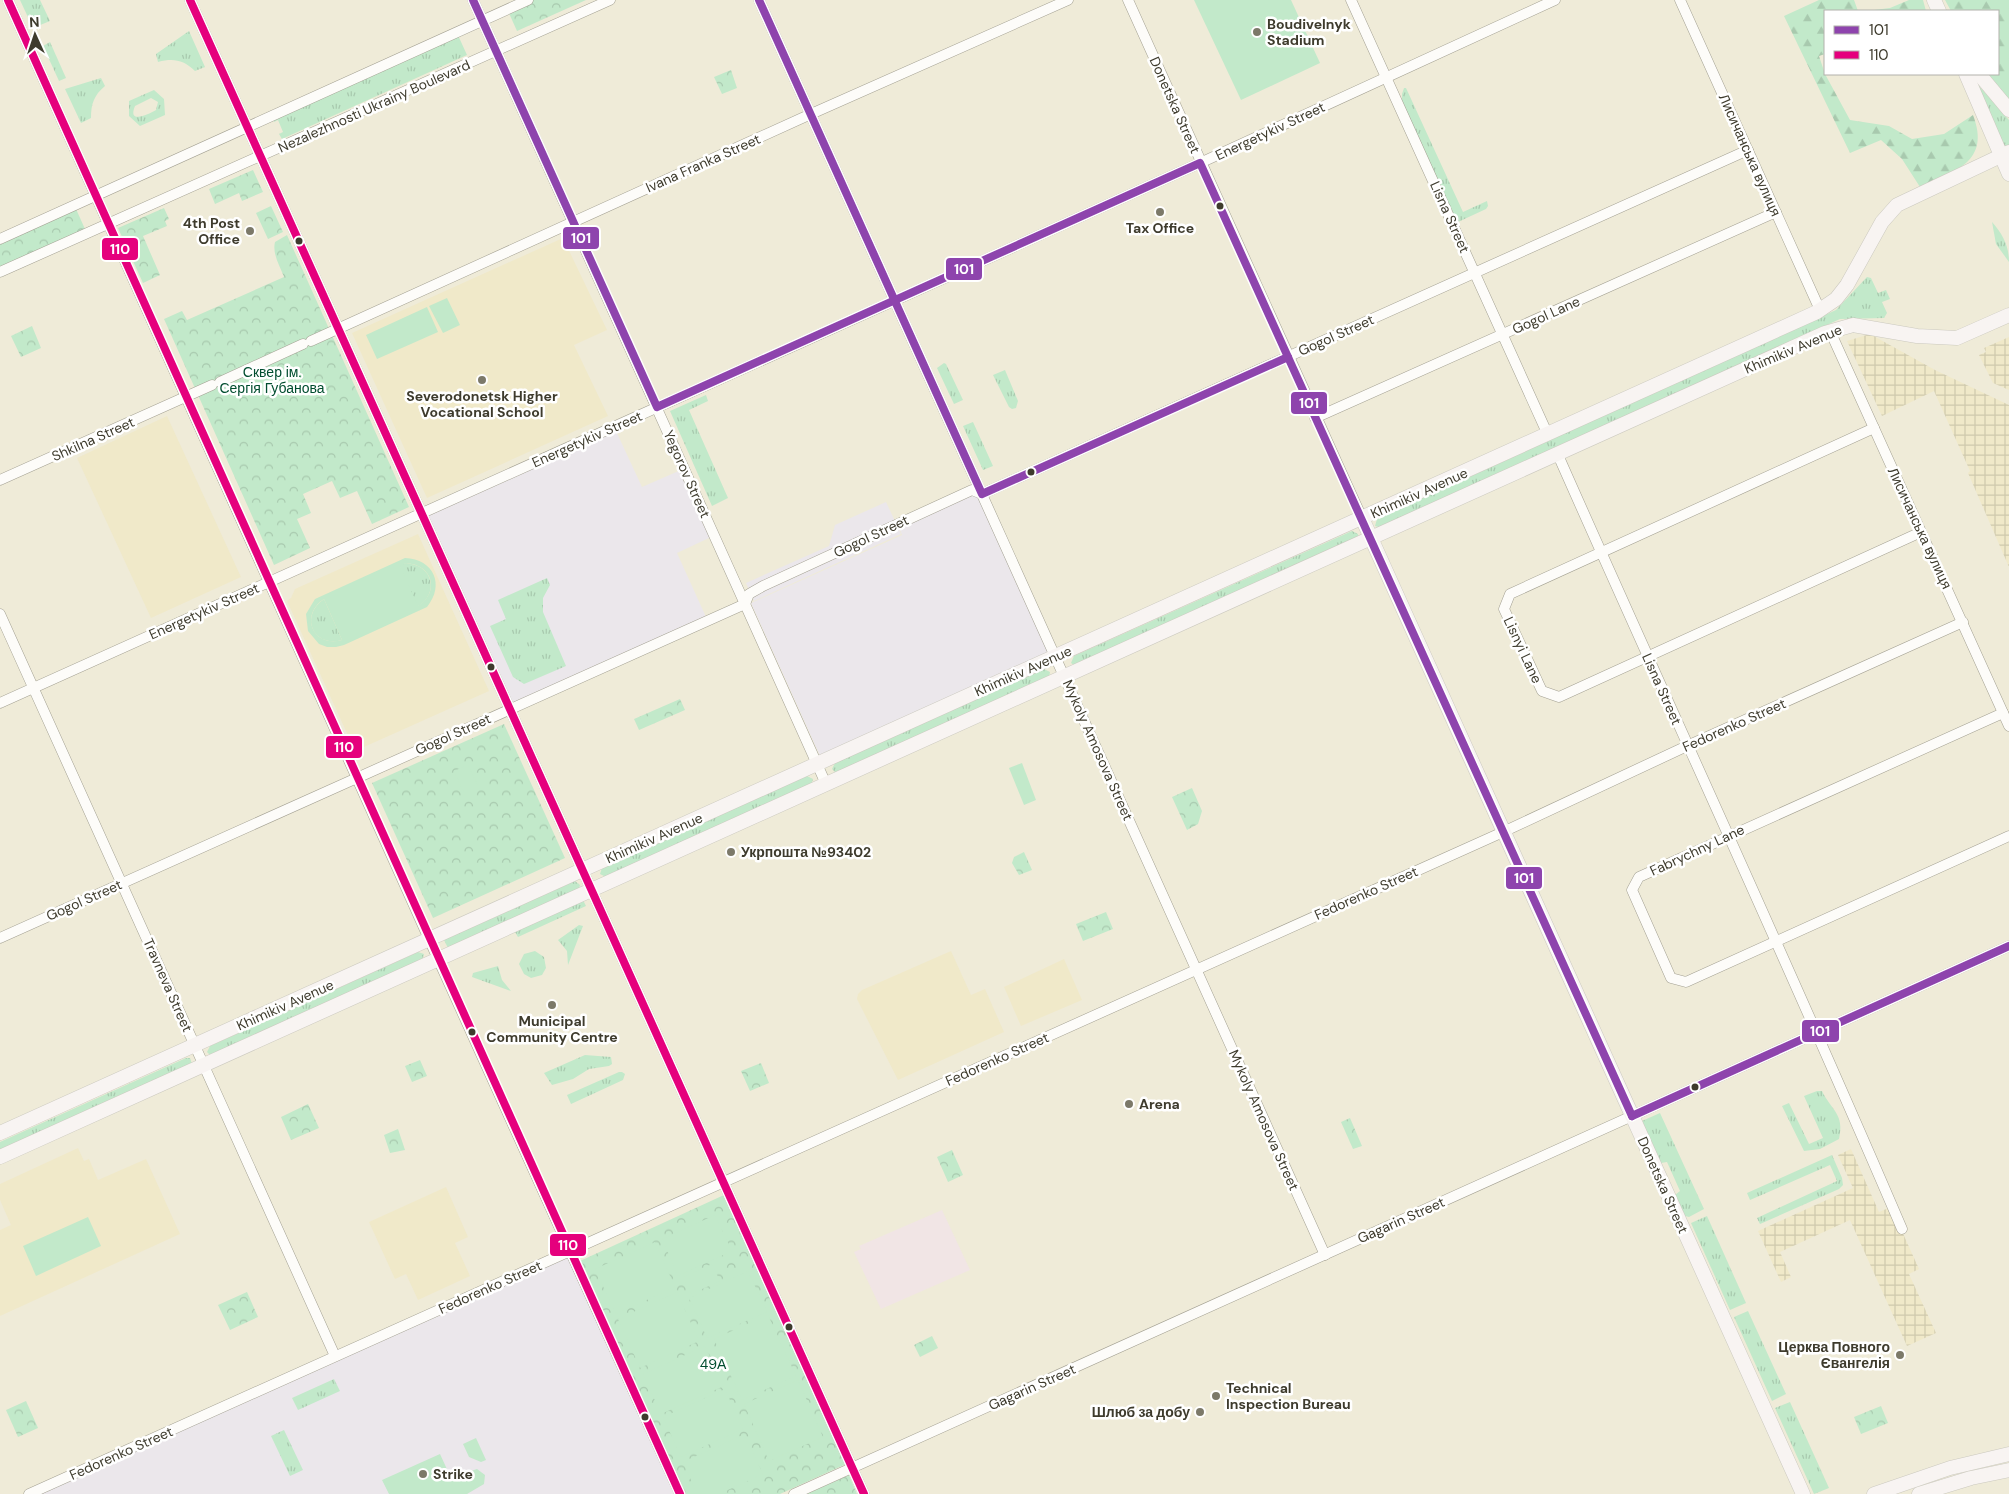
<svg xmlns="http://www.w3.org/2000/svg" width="2009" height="1494" viewBox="0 0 2009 1494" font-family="'DM Sans',sans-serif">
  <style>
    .commercial { fill: #ebe7eb }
    .industrial { fill: url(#industrial-grid) }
    .built { fill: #f0e9c9 }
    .medical { fill: #f1e5e5 }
    .grass { fill: url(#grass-tufts); fill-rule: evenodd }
    .forest { fill: url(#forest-firs) }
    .park { fill: url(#park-crowns) }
    .pitch { fill: #c2e9ca; fill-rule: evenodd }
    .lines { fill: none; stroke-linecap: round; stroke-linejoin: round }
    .minor-casing { stroke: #a3a092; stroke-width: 11 }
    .major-casing { stroke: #cbc9bf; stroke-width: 15 }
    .minor { stroke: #fdfcf9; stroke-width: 10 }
    .major { stroke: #f8f4f2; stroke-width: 14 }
    .bus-1-casing { stroke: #fff; stroke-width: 11 }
    .bus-2-casing { stroke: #fff; stroke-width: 11 }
    .bus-1 { stroke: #8e44ad; stroke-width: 8 }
    .bus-2 { stroke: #e5007d; stroke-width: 8 }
    .poi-dot { fill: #7c7969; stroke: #fff; stroke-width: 2 }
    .bus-dot { fill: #3e3b2d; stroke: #fff; stroke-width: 2 }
    .labels { text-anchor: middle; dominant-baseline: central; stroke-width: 5; stroke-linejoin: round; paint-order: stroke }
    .poi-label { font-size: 14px; font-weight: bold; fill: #3e3b2d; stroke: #fff; text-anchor: start }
    .street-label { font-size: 14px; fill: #3e3b2d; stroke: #fff }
    .park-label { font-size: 14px; fill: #004d2f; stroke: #fff }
    .line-badge { stroke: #fff; stroke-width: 2 }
    .badge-label { font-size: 14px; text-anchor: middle; font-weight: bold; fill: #fff }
  </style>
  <defs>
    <pattern id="industrial-grid" width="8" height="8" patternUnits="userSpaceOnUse" patternTransform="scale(1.25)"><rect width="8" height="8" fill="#f0e9c9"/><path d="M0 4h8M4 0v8" fill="none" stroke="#cfc9ad"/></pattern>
    <pattern id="grass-tufts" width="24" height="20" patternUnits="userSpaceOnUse" patternTransform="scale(1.25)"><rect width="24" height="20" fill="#c2e9ca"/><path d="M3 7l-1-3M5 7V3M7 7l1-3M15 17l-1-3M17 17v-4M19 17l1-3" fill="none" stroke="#a8c9ae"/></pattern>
    <pattern id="forest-firs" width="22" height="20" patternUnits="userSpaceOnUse" patternTransform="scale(1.25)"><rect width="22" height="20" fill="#c2e9ca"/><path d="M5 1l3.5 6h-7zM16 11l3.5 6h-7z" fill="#a8c9ae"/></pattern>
    <pattern id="park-crowns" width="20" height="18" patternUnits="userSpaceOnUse" patternTransform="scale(1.25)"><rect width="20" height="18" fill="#c2e9ca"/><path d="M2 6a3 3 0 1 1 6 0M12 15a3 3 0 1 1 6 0" fill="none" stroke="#a8c9ae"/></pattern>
  </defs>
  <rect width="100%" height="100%" fill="#efebd8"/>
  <g class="commercial">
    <polygon points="616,431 642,487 681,470 711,537 677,553 706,617 512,704 427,516"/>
    <polygon points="975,491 1049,654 820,756 751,603 902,535 898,525"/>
    <polygon points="886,502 901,534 754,601 746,583 829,546 835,525"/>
    <polygon points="568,1256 676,1494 39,1494"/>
  </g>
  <g class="industrial">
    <polygon points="1870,334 1935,370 2009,405 2009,567 1968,473 1970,471 1934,391 1882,416 1847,341"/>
    <polygon points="2009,337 2009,390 1993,383 1979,355 1986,352 1984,348"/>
    <polygon points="1851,1149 1879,1212 1891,1207 1919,1269 1909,1274 1936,1333 1907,1346 1850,1220 1780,1252 1791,1277 1781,1282 1758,1231 1853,1188 1838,1155"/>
  </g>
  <g class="built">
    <polygon points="563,238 607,330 574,345 608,416 427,498 352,333"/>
    <polygon points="167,416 241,577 151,618 77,458"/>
    <polygon points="418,534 489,691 355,751 287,601 291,598 295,589"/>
    <polygon points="951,951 971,995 985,989 1004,1032 898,1080 857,999 858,994 862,990"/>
    <polygon points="1064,959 1082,1000 1021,1026 1004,987"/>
    <polygon points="78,1148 84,1161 89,1159 98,1180 146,1159 180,1234 0,1316 0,1230 11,1225 0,1200 0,1184"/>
    <polygon points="446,1187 468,1237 455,1243 470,1276 418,1300 406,1274 395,1279 369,1222"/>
  </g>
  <polygon class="medical" points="942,1210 970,1270 881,1309 854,1252 861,1249 859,1246"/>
  <g class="grass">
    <polygon points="20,0 40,0 50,21 33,28"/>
    <path d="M189,31L205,67L195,71C183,60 174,58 158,62L156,54Z"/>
    <polygon points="457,33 467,55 282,139 279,134 283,132 278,120 274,122 272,117"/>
    <polygon points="50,42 66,78 59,81 43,46"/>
    <path d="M101,78L105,86C94,95 91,104 91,118L81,123L65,89Z"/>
    <polygon points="1973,79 2009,120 2009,146 2004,148"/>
    <polygon points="1404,88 1406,88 1463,212 1487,201 1488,206 1486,209 1458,222 1455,220 1402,101 1402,94"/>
    <path d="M154,90L164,99L165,115L140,126L129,116V101ZM151,98L158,102L156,110C149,114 127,125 135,106Z"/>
    <path d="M1992,222C2003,234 2009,247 2009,262L1996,244Z"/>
    <polygon points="1867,277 1871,278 1878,293 1886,290 1890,299 1882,302 1887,313 1884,318 1840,319 1382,528 1375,526 1377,519 1836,310"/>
    <polygon points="944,363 946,364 963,400 954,404 937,368"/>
    <polygon points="1005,370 1018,401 1016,408 1012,409 1009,407 993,375"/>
    <polygon points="706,395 708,401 689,410 728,498 712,506 670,411"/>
    <polygon points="973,422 993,466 983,470 963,426"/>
    <polygon points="1352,531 1358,534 1358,537 1074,665 1071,663 1074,656"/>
    <path d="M406,563C433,565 440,593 417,607L399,565Z"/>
    <polygon points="547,578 550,585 543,598 543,612 566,666 524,684 513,677 490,626 506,619 498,600"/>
    <path d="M324,599L342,640C313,648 299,616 324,599Z"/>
    <polygon points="1044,669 1050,672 1049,678 839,772 835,772 832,769 835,763"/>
    <polygon points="807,776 813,779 811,785 606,877 600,874 602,868"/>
    <polygon points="575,881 580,885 579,889 448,948 444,940"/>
    <polygon points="583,900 586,906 518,937 515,932"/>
    <polygon points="579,925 583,926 568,965 567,951 558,940"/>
    <polygon points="535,951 544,957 546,968 542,975 531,978 524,974 519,964 524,954"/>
    <polygon points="418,952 424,954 422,961 210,1055 207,1052 210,1046"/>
    <polygon points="498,966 502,980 511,991 472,977 473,973"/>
    <polygon points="585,1055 611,1057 612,1064 609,1066 589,1069 573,1079 552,1085 544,1073"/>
    <polygon points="186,1058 190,1058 192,1064 0,1153 0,1142"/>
    <polygon points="619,1072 622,1072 625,1074 623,1080 571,1104 567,1095"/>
    <path d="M1817,1091H1822C1831,1110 1845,1114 1839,1139L1820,1149L1804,1151L1782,1106L1789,1103L1809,1144L1823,1138L1804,1096Z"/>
    <polygon points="1660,1113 1704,1209 1689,1217 1685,1216 1675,1195 1680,1191 1667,1162 1661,1163 1642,1121"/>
    <polygon points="1832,1155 1842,1178 1843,1185 1839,1189 1760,1224 1757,1218 1837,1181 1830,1165 1750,1200 1747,1193"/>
    <polygon points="1707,1216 1746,1303 1730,1310 1691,1223"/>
    <polygon points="1748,1311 1786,1394 1772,1401 1734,1317"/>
    <polygon points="334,1379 340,1391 298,1410 292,1398"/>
    <polygon points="1790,1402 1829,1488 1814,1494 1775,1408"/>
    <polygon points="284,1430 303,1470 290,1476 271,1436"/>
  </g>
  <g class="forest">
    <path d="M1819,0H1854L1858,11H1825V54L1819,56L1825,74L1850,120L1889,126L1912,139L1944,134L1973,115C1991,162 1955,171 1920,187L1902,159L1881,140L1850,153L1784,16Z"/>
    <polygon points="1909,0 1923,0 1926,11 1866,11 1890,8"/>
    <polygon points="1945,0 2009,0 2009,102 1986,74 1998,74 1998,11 1951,11"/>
  </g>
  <g class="park">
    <polygon points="531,0 586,0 517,31 508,11"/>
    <polygon points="731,70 737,88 722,94 714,77"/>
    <polygon points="253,170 263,192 242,201 239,193 215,204 209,189"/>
    <polygon points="271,206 283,232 268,239 256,213"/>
    <polygon points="164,208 169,219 165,221 167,226 143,236 160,275 143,283 118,228"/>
    <polygon points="76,209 85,229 0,267 0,244"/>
    <path d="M287,235L409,507L372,524L357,491L340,498L332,481L303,494L311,513L297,519L310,548L274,565L164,319L182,311L187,320L284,277C280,266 272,254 275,242Z"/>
    <polygon points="32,326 41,348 21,357 11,336"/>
    <polygon points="680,699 685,710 639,730 634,719"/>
    <polygon points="504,724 565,858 433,918 372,783"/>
    <polygon points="1192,788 1202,811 1198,824 1187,830 1172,797"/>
    <polygon points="1024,852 1032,870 1019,875 1012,863 1014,857"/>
    <polygon points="1106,912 1113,929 1083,941 1076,924"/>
    <polygon points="420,1060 427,1076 412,1082 405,1066"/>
    <polygon points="761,1063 769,1083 750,1091 741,1071"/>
    <polygon points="308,1104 319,1128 291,1140 281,1117"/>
    <polygon points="1350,1118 1362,1146 1353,1149 1341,1122"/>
    <polygon points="398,1129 405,1150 390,1153 384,1135"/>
    <polygon points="952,1150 963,1175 948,1182 937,1157"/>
    <polygon points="724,1195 846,1464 780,1494 686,1494 580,1261"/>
    <polygon points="247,1292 258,1317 230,1330 218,1305"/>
    <polygon points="932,1336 938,1348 920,1357 914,1345"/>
    <polygon points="26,1401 38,1428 18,1437 6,1410"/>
    <polygon points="1881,1406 1888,1423 1861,1434 1854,1417"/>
    <polygon points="849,1475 857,1494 807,1494"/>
  </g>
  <g class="pitch">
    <polygon points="1194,0 1291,0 1320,63 1241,100"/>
    <polygon points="447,298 460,325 443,333 429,306"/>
    <polygon points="427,307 438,332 377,359 366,335"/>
    <path d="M405,558C434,559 445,585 427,607L344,645L336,647H327L319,644L308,631L306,614L315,599ZM406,563C433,565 440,592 418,606L400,566ZM324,599L342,640C313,648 299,615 324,599Z"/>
    <polygon points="1022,763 1036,800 1024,805 1009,768"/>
    <polygon points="468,765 479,788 465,795 454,771"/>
    <polygon points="715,1215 732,1251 678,1276 662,1239"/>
    <polygon points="88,1217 101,1246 36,1276 23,1246"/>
    <polygon points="655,1242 675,1287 616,1314 595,1269"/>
    <polygon points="712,1264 720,1281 691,1294 683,1277"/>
    <polygon points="748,1271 767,1312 707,1338 689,1298"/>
    <polygon points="677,1292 699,1341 640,1368 618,1319"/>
    <polygon points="768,1315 796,1376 742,1400 714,1339"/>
    <polygon points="705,1346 724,1386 661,1414 643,1374"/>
    <polygon points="798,1380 823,1437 769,1461 744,1404"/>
    <polygon points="725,1389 743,1429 681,1457 663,1417"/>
    <polygon points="745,1434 763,1474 719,1494 697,1494 683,1462"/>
    <polygon points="476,1438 486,1460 481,1462 469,1457 463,1444"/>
    <polygon points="440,1454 451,1478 477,1469 485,1475 484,1484 467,1494 389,1494 382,1480"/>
  </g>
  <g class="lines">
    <g class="minor-casing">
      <g id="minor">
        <polyline points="8,0 429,939 680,1494"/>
        <polyline points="190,0 864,1494"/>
        <polyline points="473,0 826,784"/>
        <polyline points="759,0 1325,1255"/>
        <polyline points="1128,0 1362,518"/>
        <polyline points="1351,0 1548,435"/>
        <polyline points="1680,0 1820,310"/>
        <polyline points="0,239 528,0"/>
        <polyline points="0,272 610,0"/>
        <polyline points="1830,331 2009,726"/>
        <polyline points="311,341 811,114 1068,0"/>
        <polyline points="220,382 303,344"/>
        <polyline points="1315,418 1776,212"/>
        <polyline points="1874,428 1510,594 1504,609 1542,691 1559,697 1921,532"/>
        <path d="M1558,455C1672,713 1791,969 1902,1229"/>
        <polyline points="0,480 212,385"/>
        <polyline points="0,614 335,1356"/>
        <polyline points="0,703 1200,163 1555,0"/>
        <polyline points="2003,713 1639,877 1632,890 1671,978 1686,982 2009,836"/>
        <polyline points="0,938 745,604 749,594 763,586 972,490 982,494 1748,150"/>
        <polyline points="29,1494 1503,832 1687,746 1963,622"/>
        <polyline points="794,1494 2009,946"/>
      </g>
    </g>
    <g class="major-casing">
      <g id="major">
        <polyline points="1934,0 1939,11"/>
        <polyline points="1966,74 2009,174"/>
        <polyline points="1979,74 2009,110"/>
        <polyline points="1362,518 1803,1494"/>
        <polyline points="0,1133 1817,312 1836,299 1847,285 1882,222 1897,205 2009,152"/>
        <polyline points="0,1157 1825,333 1853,325 1917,336 1957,338 2009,315"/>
        <polyline points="1874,1494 1950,1468 2009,1454"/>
        <polyline points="1919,1494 1971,1478 2009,1470"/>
      </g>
    </g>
    <use href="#minor" class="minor"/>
    <use href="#major" class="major"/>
    <g class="bus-1-casing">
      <g id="bus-1">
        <polyline points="473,0 657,407 1200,163 1632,1116"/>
        <polyline points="759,0 982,494 1288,357"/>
        <polyline points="1632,1116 2009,946"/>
      </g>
    </g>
    <g class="bus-2-casing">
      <g id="bus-2">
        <polyline points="8,0 680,1494"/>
        <polyline points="190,0 864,1494"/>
      </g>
    </g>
    <use href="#bus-1" class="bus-1"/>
    <use href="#bus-2" class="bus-2"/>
  </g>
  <g class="poi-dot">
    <circle cx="1257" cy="32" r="5"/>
    <circle cx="1160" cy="212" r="5"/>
    <circle cx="250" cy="231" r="5"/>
    <circle cx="482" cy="380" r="5"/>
    <circle cx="731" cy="852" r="5"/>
    <circle cx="552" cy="1005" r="5"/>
    <circle cx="1129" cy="1104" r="5"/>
    <circle cx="1900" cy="1355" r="5"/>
    <circle cx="1216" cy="1396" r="5"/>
    <circle cx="1200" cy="1412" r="5"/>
    <circle cx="423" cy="1474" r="5"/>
  </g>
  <g class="bus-dot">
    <circle cx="1220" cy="206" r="4.5"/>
    <circle cx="299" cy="241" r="4.5"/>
    <circle cx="1031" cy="472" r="4.5"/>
    <circle cx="491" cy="667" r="4.5"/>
    <circle cx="472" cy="1032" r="4.5"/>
    <circle cx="1695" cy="1087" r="4.5"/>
    <circle cx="789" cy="1327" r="4.5"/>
    <circle cx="645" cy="1417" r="4.5"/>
  </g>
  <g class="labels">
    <g class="poi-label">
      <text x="1267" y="24">Boudivelnyk<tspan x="1267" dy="16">Stadium</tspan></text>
      <text x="240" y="223" text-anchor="end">4th Post<tspan x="240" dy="16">Office</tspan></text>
      <text x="1160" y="228" text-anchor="middle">Tax Office</text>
      <text x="482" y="396" text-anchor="middle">Severodonetsk Higher<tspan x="482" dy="16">Vocational School</tspan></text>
      <text x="741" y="852">Укрпошта №93402</text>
      <text x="552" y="1021" text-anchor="middle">Municipal<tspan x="552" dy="16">Community Centre</tspan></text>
      <text x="1139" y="1104">Arena</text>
      <text x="1890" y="1347" text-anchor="end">Церква Повного<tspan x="1890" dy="16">Євангелія</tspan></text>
      <text x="1226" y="1388">Technical<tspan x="1226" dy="16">Inspection Bureau</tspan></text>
      <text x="1190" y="1412" text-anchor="end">Шлюб за добу</text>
      <text x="433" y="1474">Strike</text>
    </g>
    <g class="street-label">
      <text transform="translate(1175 105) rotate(66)">Donetska Street</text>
      <text transform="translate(374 106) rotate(-24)">Nezalezhnosti Ukrainy Boulevard</text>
      <text transform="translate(1270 131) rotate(-25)">Energetykiv Street</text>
      <text transform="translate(1750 155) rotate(66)">Лисичанська вулиця</text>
      <text transform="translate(703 163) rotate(-24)">Ivana Franka Street</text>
      <text transform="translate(1450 217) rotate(66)">Lisna Street</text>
      <text transform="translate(1546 315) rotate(-24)">Gogol Lane</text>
      <text transform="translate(1336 335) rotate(-24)">Gogol Street</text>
      <text transform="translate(1793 349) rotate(-23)">Khimikiv Avenue</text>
      <text transform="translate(93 439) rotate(-24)">Shkilna Street</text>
      <text transform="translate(587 439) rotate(-24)">Energetykiv Street</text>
      <text transform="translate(687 474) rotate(66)">Yegorov Street</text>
      <text transform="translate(1419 493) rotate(-24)">Khimikiv Avenue</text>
      <text transform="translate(1920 528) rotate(65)">Лисичанська вулиця</text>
      <text transform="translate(871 536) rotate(-25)">Gogol Street</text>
      <text transform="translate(204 611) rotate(-24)">Energetykiv Street</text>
      <text transform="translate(1523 650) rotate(65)">Lisnyi Lane</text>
      <text transform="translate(1023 671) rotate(-24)">Khimikiv Avenue</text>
      <text transform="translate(1662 689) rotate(66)">Lisna Street</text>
      <text transform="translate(1734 725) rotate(-24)">Fedorenko Street</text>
      <text transform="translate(453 734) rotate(-24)">Gogol Street</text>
      <text transform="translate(1098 750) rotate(66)">Mykoly Amosova Street</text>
      <text transform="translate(654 838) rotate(-24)">Khimikiv Avenue</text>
      <text transform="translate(1697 850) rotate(-25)">Fabrychny Lane</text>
      <text transform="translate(1366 893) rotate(-24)">Fedorenko Street</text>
      <text transform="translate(84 900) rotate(-24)">Gogol Street</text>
      <text transform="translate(168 985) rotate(66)">Travneva Street</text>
      <text transform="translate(285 1005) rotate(-24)">Khimikiv Avenue</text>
      <text transform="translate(997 1059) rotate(-24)">Fedorenko Street</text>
      <text transform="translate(1264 1120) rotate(66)">Mykoly Amosova Street</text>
      <text transform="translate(1663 1185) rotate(66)">Donetska Street</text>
      <text transform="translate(1401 1220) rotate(-24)">Gagarin Street</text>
      <text transform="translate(490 1287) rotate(-24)">Fedorenko Street</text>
      <text transform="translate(1032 1387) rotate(-24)">Gagarin Street</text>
      <text transform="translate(121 1453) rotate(-24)">Fedorenko Street</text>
    </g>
    <g class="park-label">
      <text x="272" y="372">Сквер ім.<tspan x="272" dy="16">Сергія Губанова</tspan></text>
      <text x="713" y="1364">49А</text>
    </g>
  </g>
  <g class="line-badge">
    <rect x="562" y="226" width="38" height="24" rx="5" fill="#8e44ad"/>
    <rect x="101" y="237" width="38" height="24" rx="5" fill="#e5007d"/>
    <rect x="945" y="257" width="38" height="24" rx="5" fill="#8e44ad"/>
    <rect x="1290" y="391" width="38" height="24" rx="5" fill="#8e44ad"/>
    <rect x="325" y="735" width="38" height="24" rx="5" fill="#e5007d"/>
    <rect x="1505" y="866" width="38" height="24" rx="5" fill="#8e44ad"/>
    <rect x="1801" y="1019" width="39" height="24" rx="5" fill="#8e44ad"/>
    <rect x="549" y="1233" width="38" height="24" rx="5" fill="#e5007d"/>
  </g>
  <g class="badge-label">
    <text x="581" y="243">101</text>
    <text x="120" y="254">110</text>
    <text x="964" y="274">101</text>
    <text x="1309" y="408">101</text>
    <text x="344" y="752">110</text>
    <text x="1524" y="883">101</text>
    <text x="1820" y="1036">101</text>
    <text x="568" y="1250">110</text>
  </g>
  <rect x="1824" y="10" width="175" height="65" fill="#ffffff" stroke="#b2b1ab"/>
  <rect x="1834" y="26" width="25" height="8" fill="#8e44ad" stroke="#b2b1ab"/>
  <text x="1869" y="35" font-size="15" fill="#3e3b2d">101</text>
  <rect x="1834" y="51" width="25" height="8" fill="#e5007d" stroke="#b2b1ab"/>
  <text x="1869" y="60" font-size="15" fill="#3e3b2d">110</text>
  <g transform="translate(35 35) rotate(357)" stroke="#ffffff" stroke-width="4" paint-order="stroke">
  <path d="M0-4L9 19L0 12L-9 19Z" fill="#3e3b2d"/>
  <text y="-8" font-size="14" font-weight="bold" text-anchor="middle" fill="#3e3b2d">N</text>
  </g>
</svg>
